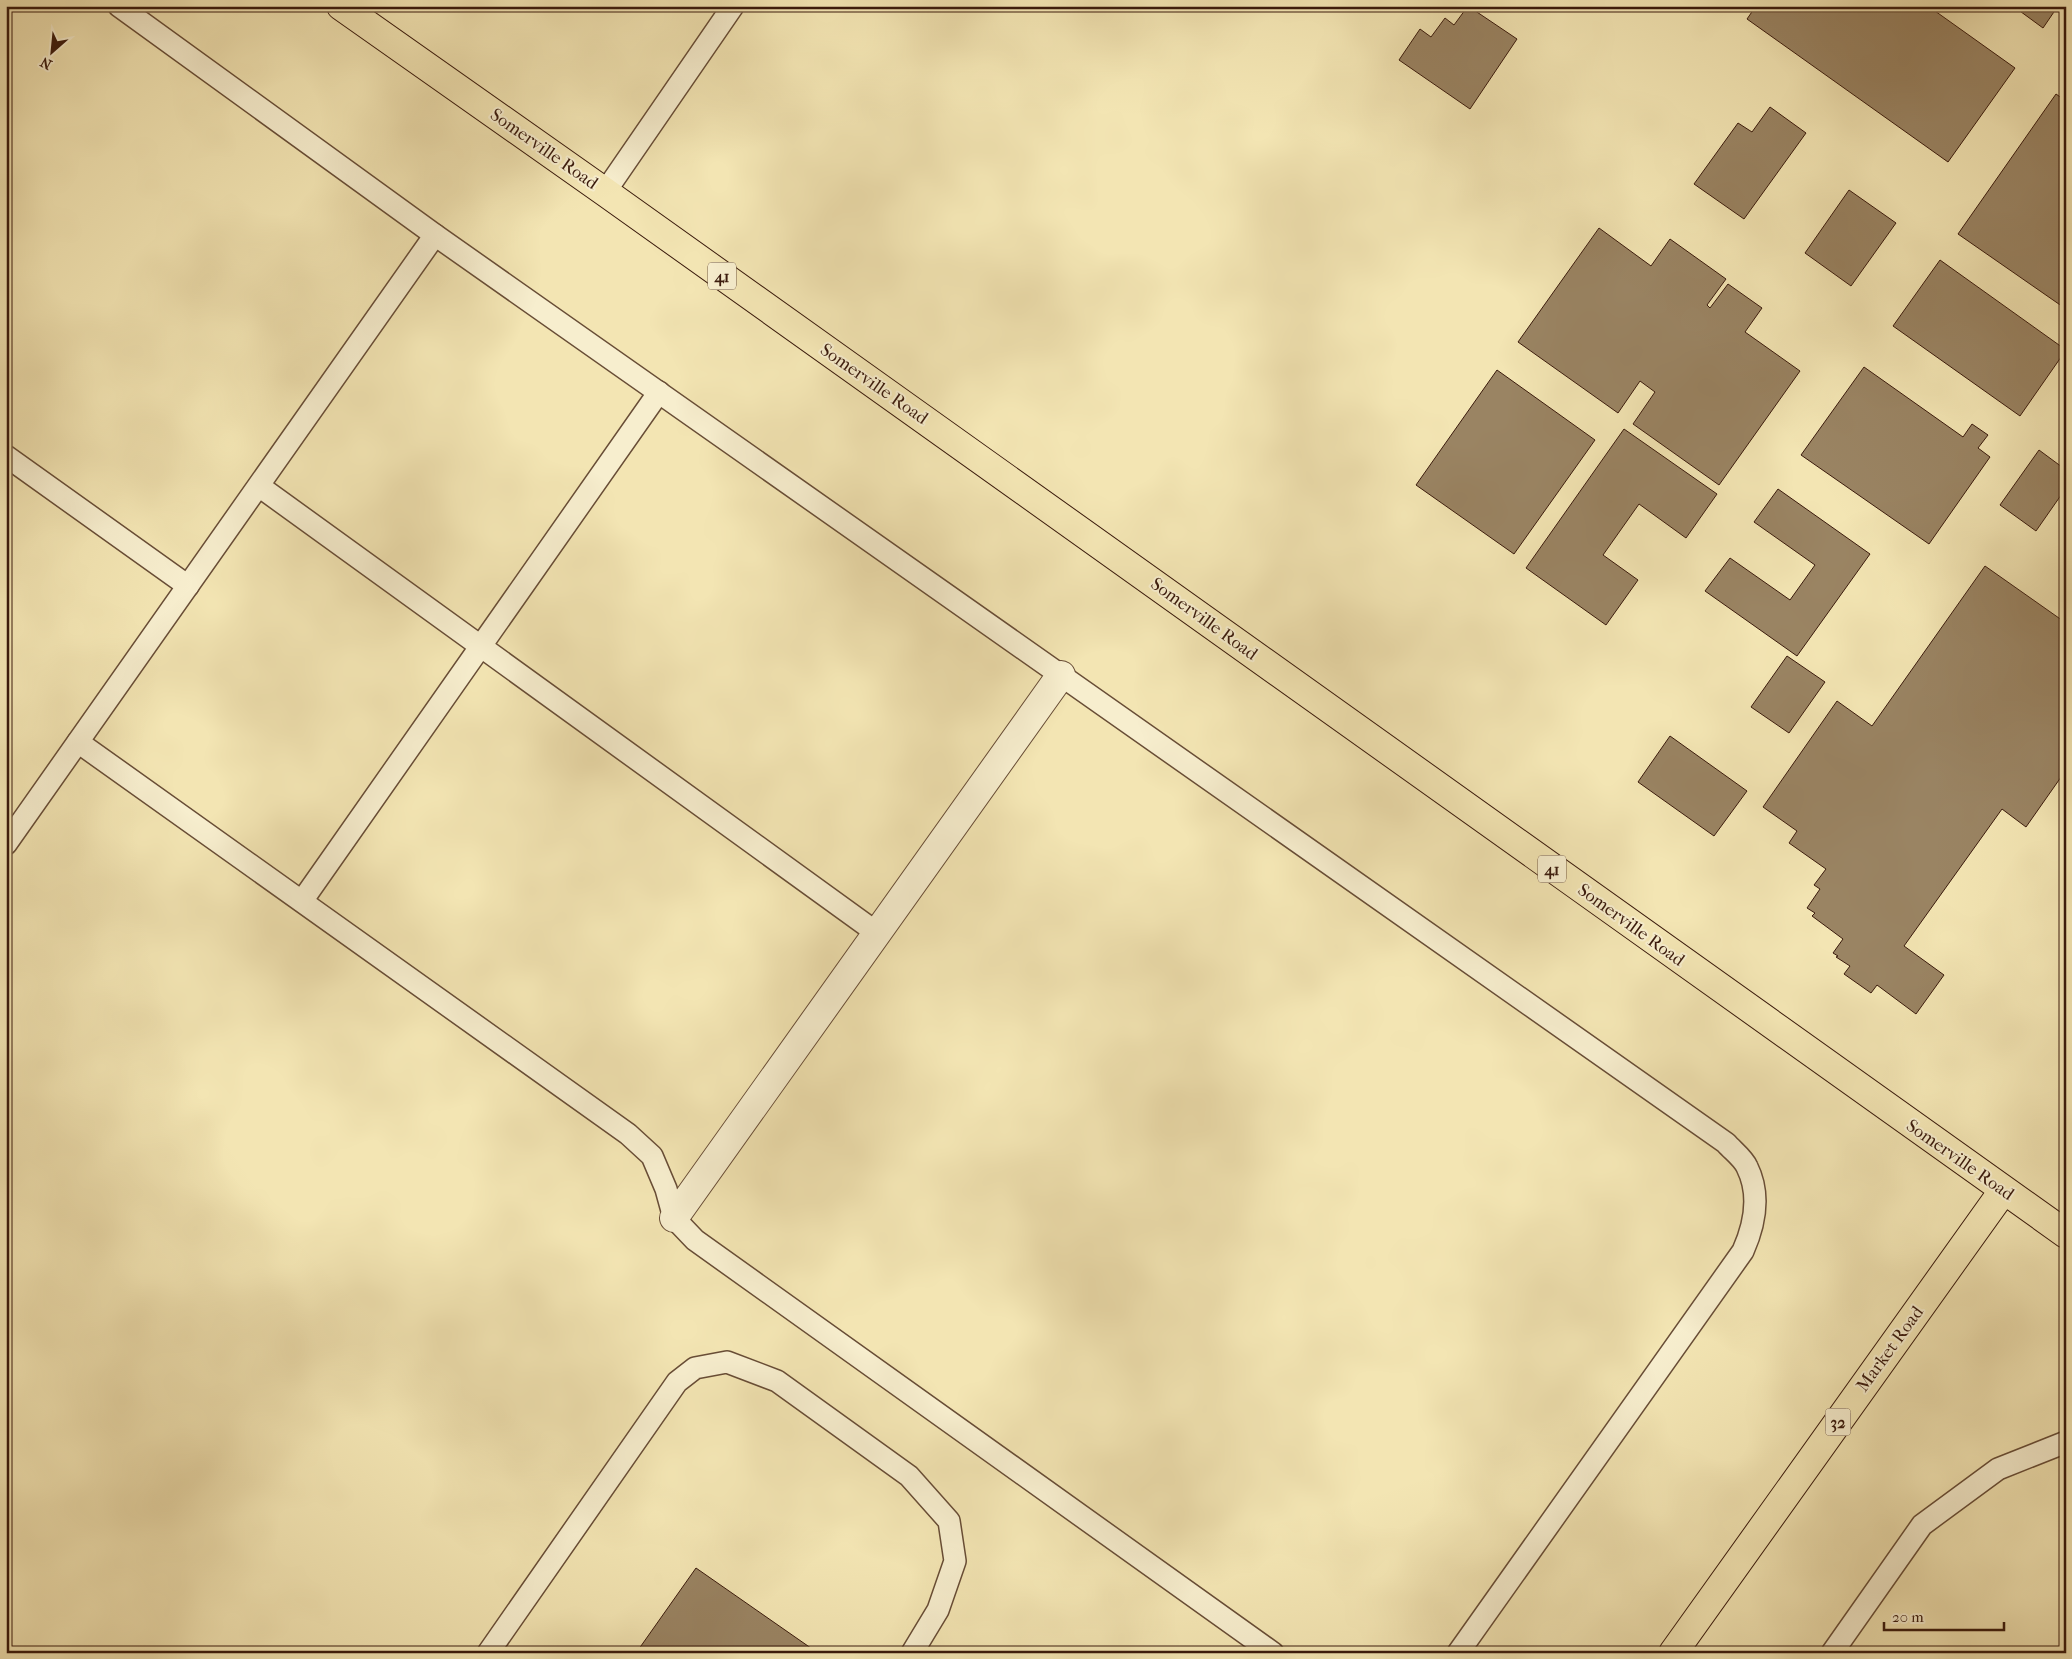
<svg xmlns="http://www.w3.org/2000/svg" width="2072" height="1659" viewBox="0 0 2072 1659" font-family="'IM FELL French Canon',serif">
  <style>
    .building { fill: #9a8463; stroke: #3a1a0c }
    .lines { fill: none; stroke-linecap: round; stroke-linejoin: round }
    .service-casing { stroke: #684d36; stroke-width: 24 }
    .minor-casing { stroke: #684d36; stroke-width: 30 }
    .primary-casing { stroke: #3a1a0c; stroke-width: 30 }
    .service { stroke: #f7eece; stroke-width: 21 }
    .minor { stroke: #f7eece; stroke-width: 28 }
    .primary { stroke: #f3e5b3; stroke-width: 28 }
    .labels { text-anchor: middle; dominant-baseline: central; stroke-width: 4; stroke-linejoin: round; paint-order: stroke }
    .shield { fill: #f7eece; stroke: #735a46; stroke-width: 1 }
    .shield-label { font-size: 16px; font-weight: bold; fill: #3a1a0c }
    .street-label { font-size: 18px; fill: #3a1a0c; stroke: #f7eece }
  </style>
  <rect width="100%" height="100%" fill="#f3e5b3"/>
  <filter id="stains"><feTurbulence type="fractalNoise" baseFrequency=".004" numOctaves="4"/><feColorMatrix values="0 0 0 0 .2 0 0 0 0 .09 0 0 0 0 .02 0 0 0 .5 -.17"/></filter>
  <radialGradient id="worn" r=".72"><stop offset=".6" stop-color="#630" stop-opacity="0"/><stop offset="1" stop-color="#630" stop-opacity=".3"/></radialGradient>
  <g class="building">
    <polygon points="1468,6 1517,39 1470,109 1399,60 1420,29 1431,37 1445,18 1454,25"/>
    <polygon points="1756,6 1928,6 2015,68 1948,162 1747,19"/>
    <polygon points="2013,6 2058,6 2043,28"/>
    <polygon points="2056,94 2066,101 2066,309 1958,234"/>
    <polygon points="1770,107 1806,133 1744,219 1694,184 1738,123 1752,132"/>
    <polygon points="1849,190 1896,223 1851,286 1805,253"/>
    <polygon points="1599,228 1651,266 1670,239 1726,279 1707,305 1710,308 1728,284 1762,308 1745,332 1800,371 1719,485 1633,424 1655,392 1640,381 1618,413 1518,342"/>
    <polygon points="1940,260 2066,350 2020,416 1893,326"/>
    <polygon points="1864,367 1963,437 1972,424 1988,435 1978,448 1990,457 1929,544 1801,455"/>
    <polygon points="1497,370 1595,440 1514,554 1416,485"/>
    <polygon points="1624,429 1717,494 1686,538 1639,504 1603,555 1638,580 1606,625 1526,568"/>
    <polygon points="2039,450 2066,470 2066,488 2036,531 2000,505"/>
    <polygon points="1778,489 1870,554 1797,656 1705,591 1730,558 1790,600 1815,565 1754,522"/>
    <polygon points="1985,566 2066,623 2066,770 2026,827 2002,809 1904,946 1944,975 1916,1014 1877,985 1871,993 1844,974 1850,966 1836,957 1838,956 1833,953 1843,939 1812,916 1815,913 1807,908 1820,889 1814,885 1826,869 1789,843 1797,831 1763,807 1837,701 1872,726"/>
    <polygon points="1787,656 1825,682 1789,733 1751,707"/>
    <polygon points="1670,736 1747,791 1714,836 1638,782"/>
    <polygon points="696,1568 818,1653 636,1653"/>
  </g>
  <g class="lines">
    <g class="service-casing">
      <g id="service">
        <path d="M119,6L435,235L1726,1143C1733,1151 1743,1158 1747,1167C1761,1195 1755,1224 1743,1251L1458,1653"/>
        <polyline points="605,192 733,6"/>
        <polyline points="6,456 188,586"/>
        <polyline points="259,486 877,933"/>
        <polyline points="78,742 628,1134 652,1156 666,1189 674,1218 695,1240 1273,1653"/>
        <polyline points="6,844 435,235"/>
        <polyline points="302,901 659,392"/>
        <polyline points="488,1653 677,1382 695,1368 727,1362 777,1381 909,1476 949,1521 955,1561 938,1610 912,1653"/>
        <polyline points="1832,1653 1922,1525 1998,1469 2066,1442"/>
      </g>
    </g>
    <g class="minor-casing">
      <polyline id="minor" points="674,1218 1061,675"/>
    </g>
    <g class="primary-casing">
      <g id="primary">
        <polyline points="341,6 605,192 2066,1234"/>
        <polyline points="1673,1653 2003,1191"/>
      </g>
    </g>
    <use href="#service" class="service"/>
    <use href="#minor" class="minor"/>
    <use href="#primary" class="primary"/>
  </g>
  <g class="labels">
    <g class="shield">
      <rect x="708" y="262.5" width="28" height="27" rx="4"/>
      <rect x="1538" y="855.5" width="28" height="27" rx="4"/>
      <rect x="1825.5" y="1408.5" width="25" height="27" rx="4"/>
    </g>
    <g class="shield-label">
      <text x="722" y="276">41</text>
      <text x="1552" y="869">41</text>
      <text x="1838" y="1422">32</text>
    </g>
    <g class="street-label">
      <text transform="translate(544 149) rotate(35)">Somerville Road</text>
      <text transform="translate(874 384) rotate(35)">Somerville Road</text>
      <text transform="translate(1204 619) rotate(36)">Somerville Road</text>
      <text transform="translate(1631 925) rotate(36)">Somerville Road</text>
      <text transform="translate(1960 1160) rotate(35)">Somerville Road</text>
      <text transform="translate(1890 1349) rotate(-54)">Market Road</text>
    </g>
  </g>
  <rect width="2072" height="1659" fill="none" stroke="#f3e5b3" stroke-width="25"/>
  <rect x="8" y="8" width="2057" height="1644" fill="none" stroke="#3a1a0c" stroke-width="2.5"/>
  <rect x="12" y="12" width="2047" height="1634" fill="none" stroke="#3a1a0c"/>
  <g transform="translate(52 52) rotate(207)" stroke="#f7eece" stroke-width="4" paint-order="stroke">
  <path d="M0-4L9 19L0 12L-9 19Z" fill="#3a1a0c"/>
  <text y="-8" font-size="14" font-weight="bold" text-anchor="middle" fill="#3a1a0c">N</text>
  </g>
  <path d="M1884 1622v8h120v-8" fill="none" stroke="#3a1a0c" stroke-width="2.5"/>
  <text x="1892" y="1622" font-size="15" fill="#3a1a0c" stroke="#f7eece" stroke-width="4" paint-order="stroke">20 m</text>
  <rect width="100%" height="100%" filter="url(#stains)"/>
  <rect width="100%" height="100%" fill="url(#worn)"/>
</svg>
